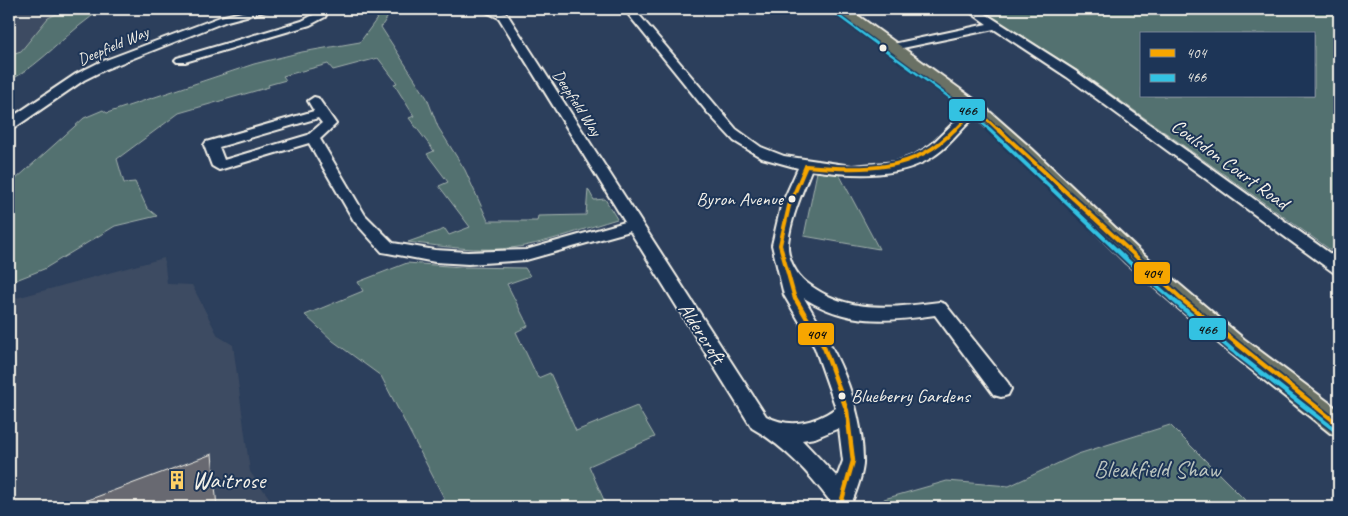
<svg xmlns="http://www.w3.org/2000/svg" width="1348" height="516" viewBox="0 0 1348 516" font-family="Caveat,sans-serif">
  <style>
    .built { fill: #3e4c62 }
    .green { fill: #527170; stroke: #a3b1ac; fill-rule: evenodd }
    .building { fill: #676971; stroke: #f4f1e8 }
    .lines { fill: none; stroke-linecap: round; stroke-linejoin: round }
    .minor-casing { stroke: #f4f1e8; stroke-width: 4 }
    .major-casing { stroke: #f4f1e8; stroke-width: 4 }
    .minor { fill: #1d3557; fill-rule: evenodd }
    .major { fill: #6a7165; fill-rule: evenodd }
    .bus-1-far2-casing { stroke: #1d3557; stroke-width: 5 }
    .bus-1-far1-casing { stroke: #1d3557; stroke-width: 8 }
    .bus-1-casing { stroke: #1d3557; stroke-width: 8 }
    .bus-2-far2-casing { stroke: #1d3557; stroke-width: 5 }
    .bus-2-far1-casing { stroke: #1d3557; stroke-width: 8 }
    .bus-2-casing { stroke: #1d3557; stroke-width: 8 }
    .bus-1-far2 { stroke: #f7a600; stroke-width: 2.5 }
    .bus-1-far1 { stroke: #f7a600; stroke-width: 4 }
    .bus-1 { stroke: #f7a600; stroke-width: 4.5 }
    .bus-2-far2 { stroke: #33c2e2; stroke-width: 2.5 }
    .bus-2-far1 { stroke: #33c2e2; stroke-width: 4 }
    .bus-2 { stroke: #33c2e2; stroke-width: 4.5 }
    .bus-dot { fill: #f4f1e8; stroke: #1d3557; stroke-width: 2 }
    .labels { text-anchor: middle; dominant-baseline: central; stroke-width: 4; stroke-linejoin: round; paint-order: stroke }
    .far-street-label { font-size: 16px; fill: #f4f1e8; stroke: #1d3557 }
    .bus-label { font-size: 19px; fill: #f4f1e8; stroke: #1d3557; text-anchor: end }
    .street-label { font-size: 20px; fill: #f4f1e8; stroke: #1d3557 }
    .near-park-label { font-size: 24px; fill: #bbc4be; stroke: #1d3557 }
    .near-poi-label { font-size: 24px; fill: #f4f1e8; stroke: #1d3557; text-anchor: start }
    .line-badge { stroke: #1d3557; stroke-width: 2 }
    .pale-badge-label { font-size: 14px; text-anchor: middle; font-weight: bold; fill: #111 }
  </style>
  <rect width="100%" height="100%" fill="#2c3f5c"/>
  <filter id="ink" filterUnits="userSpaceOnUse"><feTurbulence type="fractalNoise" baseFrequency=".02" numOctaves="2"/><feDisplacementMap in="SourceGraphic" scale="10" xChannelSelector="R" yChannelSelector="G"/><feConvolveMatrix kernelMatrix="1 2 1 2 8 2 1 2 1" color-interpolation-filters="sRGB"/></filter>
  <g filter="url(#ink)">
    <g class="built">
      <polygon points="9,9 67,9 48,18 20,51 9,55"/>
      <polygon points="164,258 167,284 192,285 218,336 233,345 250,472 276,507 9,507 9,300"/>
    </g>
    <g class="green">
      <path d="M67,9H103C69,29 44,63 9,81V55L21,51L48,18Z"/>
      <path d="M384,9H393L381,27L427,98L438,127L465,170L488,221H537L538,216L586,215L588,189L594,200L605,199L617,219C586,228 555,240 524,246C487,253 445,247 408,242L445,229L449,235L470,227L439,186L448,182L427,154L434,151L409,118L414,116L394,84L397,83L378,58L333,70L328,64L283,76L286,80L268,85L269,87L179,113L117,159L124,183L135,182L147,208L157,216L115,226L44,269L16,280L9,287V194L16,179L84,118L103,110L107,113L254,64L302,52L360,42Z"/>
      <path d="M979,9H1339V256L1080,72ZM1142,34H1314V96H1142Z"/>
      <polygon points="817,172 839,174 879,249 804,236"/>
      <polygon points="407,263 461,267 525,268 530,276 507,284 528,326 516,332 538,378 550,373 576,431 637,406 655,437 589,466 607,507 443,507 444,498 381,376 333,341 305,315 363,291 358,282"/>
      <polygon points="1170,425 1252,507 884,507 884,499 947,481 1009,486 1078,454"/>
    </g>
    <polygon class="building" points="212,454 217,507 72,507 72,506"/>
    <g class="lines">
      <g class="minor-casing">
        <g id="minor">
          <polygon points="255,9 273,9 227,21 106,69 84,80 14,128 9,129 9,119 76,74 98,63 220,17"/>
          <polygon points="319,9 329,9 325,17 310,25 185,62 177,62 175,60 177,58 302,21 317,13"/>
          <path d="M480,9H494L507,14L766,416C790,429 815,423 836,408L815,348L784,295L772,245L781,206L798,168L762,158L734,141L708,113L624,9H634L736,129L761,147L784,156L852,166L896,162L915,155L931,145L971,106H981L982,109L981,112C966,123 956,138 942,150C906,180 854,176 811,170C802,193 791,217 788,243C787,258 796,275 807,283C847,314 892,308 939,302L945,304L1008,383L1011,389L1008,395L1001,397L994,395L935,315C885,322 848,325 804,298C834,348 862,399 863,459C864,473 855,494 850,507H830V501C808,472 784,446 752,428L630,231L526,260L468,264L435,262L388,253L382,252L354,221L309,143L219,170L212,166L204,145L206,142L314,111L308,101L314,97L318,98L336,124L320,139L365,215L393,243L435,250L468,252L526,250L625,222L499,18ZM318,118L322,123L308,135L224,160L219,147ZM839,428L843,461L837,477L802,440L815,438Z"/>
          <polygon points="966,9 978,9 1075,71 1339,260 1339,274 1333,272 1067,77 994,29 893,50 887,47 893,44 987,24"/>
        </g>
      </g>
      <g class="major-casing">
        <polygon id="major" points="833,9 849,9 982,105 1032,149 1142,253 1244,339 1339,410 1339,436 1330,433 1228,351 1126,263 1020,157 970,113"/>
      </g>
      <use href="#minor" class="minor"/>
      <use href="#major" class="major"/>
      <g class="bus-1-far2-casing">
        <g id="bus-1-far2">
          <polyline points="976,109 999,131"/>
          <polyline points="954,131 976,109"/>
        </g>
      </g>
      <g class="bus-1-far1-casing">
        <g id="bus-1-far1">
          <polyline points="998,129 1182,299"/>
          <path d="M806,166C861,171 915,173 955,129"/>
          <polyline points="795,299 780,245 789,206 806,166"/>
        </g>
      </g>
      <g class="bus-1-casing">
        <g id="bus-1">
          <polyline points="795,298 824,347 847,411 853,461 840,507"/>
          <polyline points="1180,298 1339,425"/>
        </g>
      </g>
      <g class="bus-2-far2-casing">
        <polyline id="bus-2-far2" points="836,14 972,114 991,131"/>
      </g>
      <g class="bus-2-far1-casing">
        <polyline id="bus-2-far1" points="989,129 1130,263 1172,299"/>
      </g>
      <g class="bus-2-casing">
        <polyline id="bus-2" points="1171,298 1232,350 1335,430"/>
      </g>
      <use href="#bus-1-far2" class="bus-1-far2"/>
      <use href="#bus-1-far1" class="bus-1-far1"/>
      <use href="#bus-1" class="bus-1"/>
      <use href="#bus-2-far2" class="bus-2-far2"/>
      <use href="#bus-2-far1" class="bus-2-far1"/>
      <use href="#bus-2" class="bus-2"/>
    </g>
  </g>
  <defs>
    <g id="building-bare" transform="scale(1.5)"><path d="M-4-6H4V6H1V3H-1V6H-4ZM-2.5-4.3h1.7v1.8h-1.7ZM.8-4.3h1.7v1.8H.8ZM-2.5-1h1.7V.8h-1.7ZM.8-1h1.7V.8H.8Z" fill="#ffd166" stroke="#1d3557" stroke-width="2.5" paint-order="stroke"/></g>
  </defs>
  <g fill-rule="evenodd">
    <use href="#building-bare" x="177" y="480"/>
  </g>
  <g class="bus-dot">
    <circle cx="883" cy="48" r="4.5"/>
    <circle cx="792" cy="199" r="4.5"/>
    <circle cx="842" cy="396" r="4.5"/>
  </g>
  <g class="labels">
    <g class="far-street-label">
      <text transform="translate(113 46) rotate(-23)">Deepfield Way</text>
      <text transform="translate(577 103) rotate(57)">Deepfield Way</text>
    </g>
    <g class="bus-label">
      <text x="783" y="199">Byron Avenue</text>
      <text x="851" y="396" text-anchor="start">Blueberry Gardens</text>
    </g>
    <g class="street-label">
      <text transform="translate(1230 164) rotate(36)">Coulsdon Court Road</text>
      <text transform="translate(702 333) rotate(57)">Aldercroft</text>
    </g>
    <g class="near-park-label">
      <text x="1157" y="469">Bleakfield Shaw</text>
    </g>
    <g class="near-poi-label">
      <text x="192" y="480">Waitrose</text>
    </g>
  </g>
  <g class="line-badge">
    <rect x="948" y="98" width="38" height="24" rx="5" fill="#33c2e2"/>
    <rect x="1133" y="261" width="38" height="24" rx="5" fill="#f7a600"/>
    <rect x="1188" y="317" width="39" height="24" rx="5" fill="#33c2e2"/>
    <rect x="797" y="322" width="38" height="24" rx="5" fill="#f7a600"/>
  </g>
  <g class="pale-badge-label">
    <text x="967" y="115">466</text>
    <text x="1152" y="278">404</text>
    <text x="1207" y="334">466</text>
    <text x="816" y="339">404</text>
  </g>
  <rect width="1348" height="516" fill="none" stroke="#1d3557" stroke-width="30"/>
  <rect x="15" y="15" width="1318" height="486" fill="none" stroke="#f4f1e8" stroke-width="2" filter="url(#ink)"/>
  <rect x="1140" y="32" width="175" height="65" fill="#1d3557" stroke="#738091"/>
  <rect x="1150" y="49" width="25" height="8" fill="#f7a600" stroke="#738091"/>
  <text x="1186" y="58" font-size="15" fill="#f4f1e8">404</text>
  <rect x="1150" y="74" width="25" height="8" fill="#33c2e2" stroke="#738091"/>
  <text x="1186" y="82" font-size="15" fill="#f4f1e8">466</text>
</svg>
